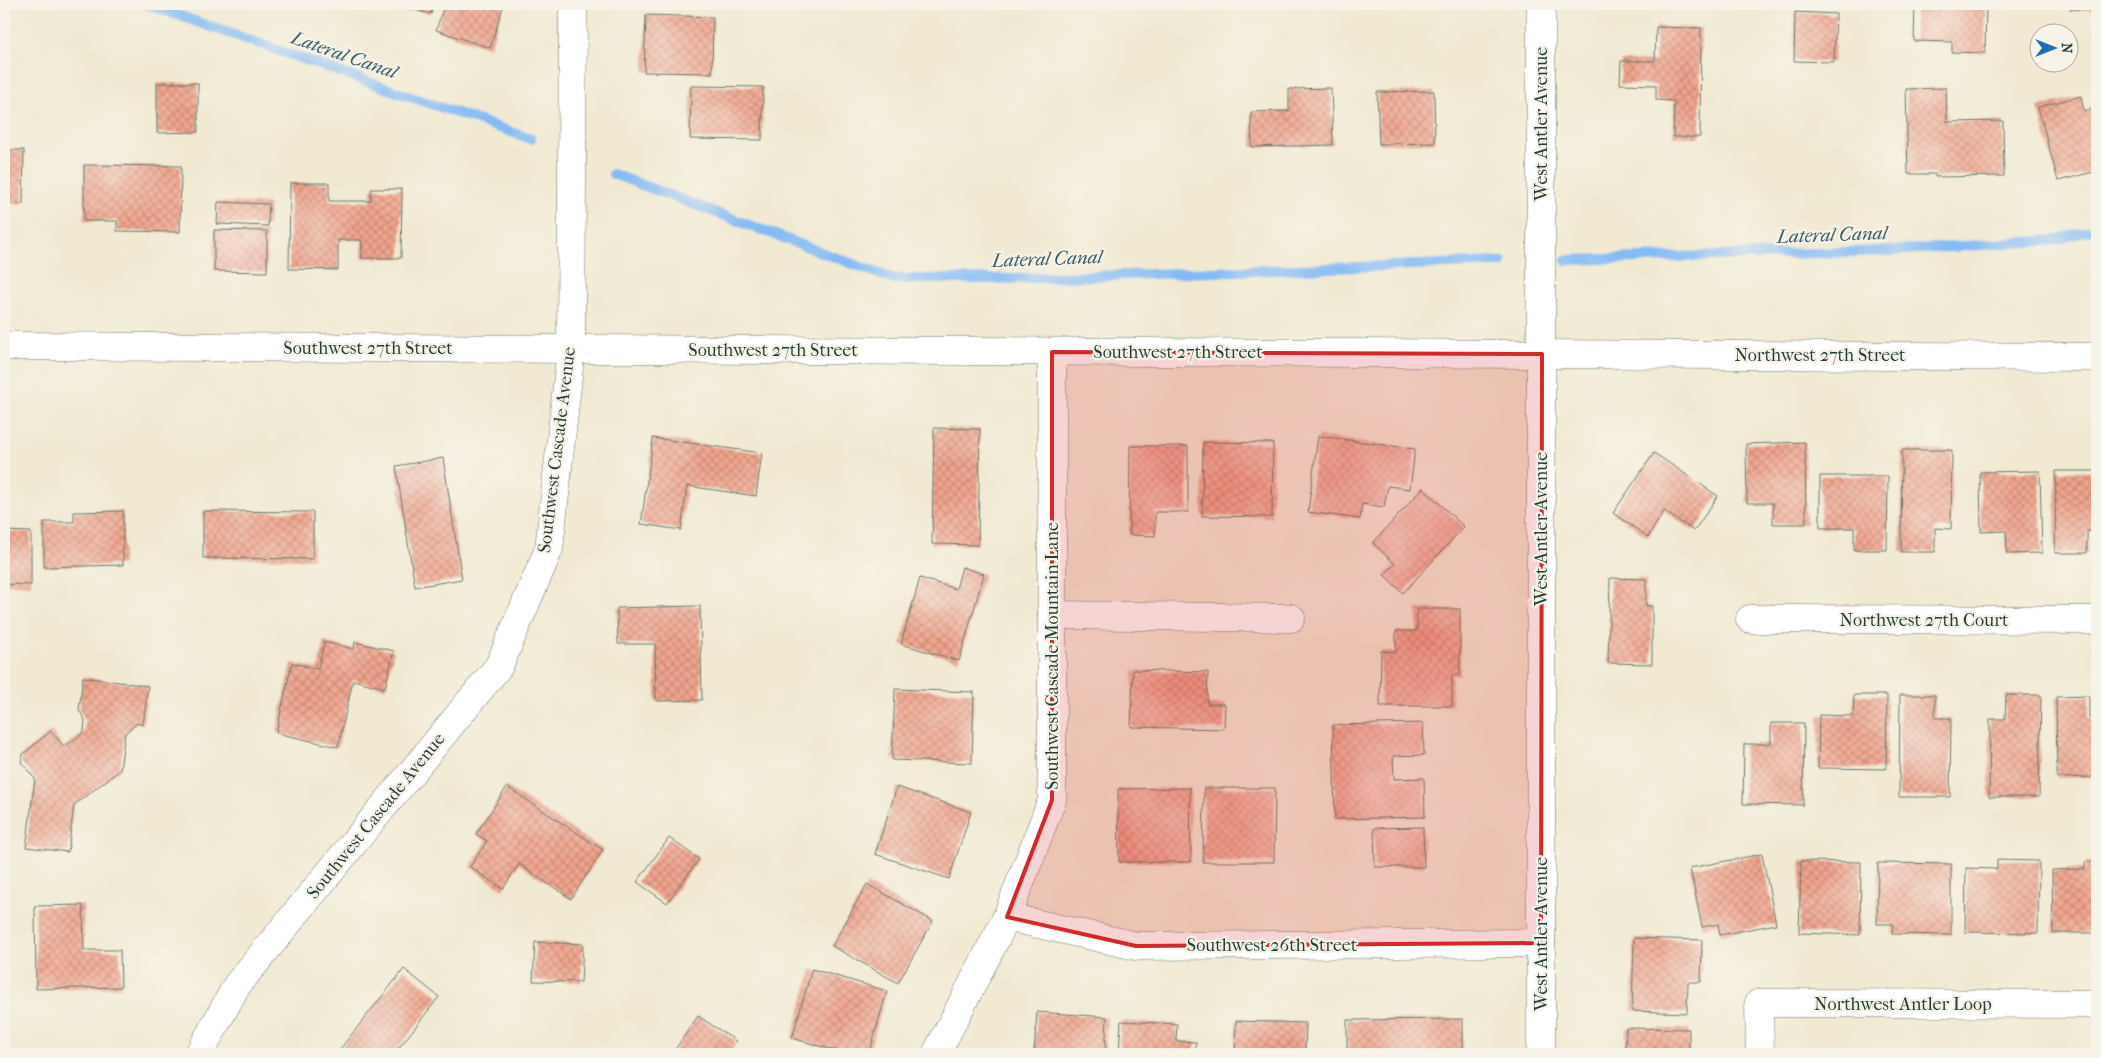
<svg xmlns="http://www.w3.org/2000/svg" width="2101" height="1058" viewBox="0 0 2101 1058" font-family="'IM FELL French Canon',serif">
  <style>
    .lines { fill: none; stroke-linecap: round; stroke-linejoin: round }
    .stream { stroke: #84bbf4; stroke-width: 10 }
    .building { fill: url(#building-cross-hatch) }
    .minor-casing { stroke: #68796b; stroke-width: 29 }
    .tertiary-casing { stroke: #68796b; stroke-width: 29 }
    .minor { stroke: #fff; stroke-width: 28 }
    .tertiary { stroke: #fff; stroke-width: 28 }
    .marked { fill: #d62828; fill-opacity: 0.2; stroke: #d62828; stroke-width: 4; stroke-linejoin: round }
    .labels { text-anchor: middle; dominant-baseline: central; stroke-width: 4.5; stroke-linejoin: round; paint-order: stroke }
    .street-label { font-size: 18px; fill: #1f3d34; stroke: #f7f3e8 }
    .water-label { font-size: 19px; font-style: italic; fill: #385c64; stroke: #f7f3e8 }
  </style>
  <defs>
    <pattern id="building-cross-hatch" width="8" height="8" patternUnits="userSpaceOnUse" patternTransform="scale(1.25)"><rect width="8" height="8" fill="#f3a58e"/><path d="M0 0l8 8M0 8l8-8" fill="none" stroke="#c48875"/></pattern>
  </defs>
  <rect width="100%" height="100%" fill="#f7f3e8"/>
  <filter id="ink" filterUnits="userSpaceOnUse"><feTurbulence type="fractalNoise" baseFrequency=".02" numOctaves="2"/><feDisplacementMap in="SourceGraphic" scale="10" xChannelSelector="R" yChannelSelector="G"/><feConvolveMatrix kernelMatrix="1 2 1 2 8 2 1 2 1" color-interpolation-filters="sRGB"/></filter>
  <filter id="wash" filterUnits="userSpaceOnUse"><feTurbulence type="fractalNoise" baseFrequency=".0096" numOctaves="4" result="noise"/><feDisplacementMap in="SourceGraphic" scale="20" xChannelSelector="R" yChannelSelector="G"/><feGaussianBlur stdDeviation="1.12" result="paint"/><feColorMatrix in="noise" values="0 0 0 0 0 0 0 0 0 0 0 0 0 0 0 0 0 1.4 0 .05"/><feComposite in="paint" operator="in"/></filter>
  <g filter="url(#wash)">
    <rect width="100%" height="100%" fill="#f1e9d2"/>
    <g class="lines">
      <g class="stream">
        <polyline points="146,4 531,139"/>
        <polyline points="613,174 893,279 1005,279 1502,262"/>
        <polyline points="1566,260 1890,251 2056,240 2097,228"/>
      </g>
    </g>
    <g id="blocks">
      <g class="building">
        <polygon points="391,4 433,4 431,14"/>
        <polygon points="445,4 504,4 490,48 436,30"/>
        <polygon points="1915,4 1986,4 1985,53 1952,52 1952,42 1914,41"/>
        <polygon points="2071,4 2097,4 2097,10 2070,9"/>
        <polygon points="1795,12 1836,14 1834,62 1794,61"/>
        <polygon points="646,15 713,17 712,73 644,72"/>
        <polygon points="1656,27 1701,28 1700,137 1673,137 1674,101 1656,100 1656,85 1620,84 1621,61 1655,61"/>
        <polygon points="157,83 198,83 198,132 157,133"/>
        <polygon points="691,86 763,87 762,140 690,139"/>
        <polygon points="1331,88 1333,145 1252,147 1251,112 1289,111 1289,89"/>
        <polygon points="1946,88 1947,122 2003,121 2004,176 1935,177 1935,174 1908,174 1906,89"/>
        <polygon points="1434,91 1435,143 1379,144 1377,92"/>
        <polygon points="2081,96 2084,111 2097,107 2097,171 2058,181 2038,107"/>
        <polygon points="4,150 24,150 23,204 4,203"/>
        <polygon points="84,165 181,166 180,232 117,231 117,221 84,221"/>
        <polygon points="290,183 329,183 329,201 371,201 371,189 402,189 401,258 362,258 362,240 338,240 338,270 289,269"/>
        <polygon points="218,202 269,204 268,226 217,224"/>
        <polygon points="214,230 267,231 267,272 214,271"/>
        <polygon points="934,428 980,429 978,545 932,544"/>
        <polygon points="1318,436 1415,449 1410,489 1388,486 1384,507 1362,504 1360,519 1308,512"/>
        <polygon points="653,438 762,453 756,496 687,486 681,530 641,524"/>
        <polygon points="1203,442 1273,443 1272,517 1202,516"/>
        <polygon points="1805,442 1806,524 1773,524 1773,503 1747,503 1746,444"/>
        <polygon points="1130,446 1188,446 1188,512 1155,512 1155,536 1129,535"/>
        <polygon points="1902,450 1952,450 1951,529 1935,528 1935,552 1901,552"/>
        <polygon points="1654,453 1718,496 1694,531 1664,511 1648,537 1613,513"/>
        <polygon points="443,458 462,579 415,587 396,466"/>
        <polygon points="2040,471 2042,553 2007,554 2006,531 1981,532 1980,472"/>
        <polygon points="2056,471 2097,471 2097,531 2087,531 2087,553 2055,553"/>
        <polygon points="1820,476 1888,476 1887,550 1854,550 1854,528 1820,528"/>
        <polygon points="1423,488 1464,527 1403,593 1384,575 1395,564 1373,543"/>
        <polygon points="123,511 123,565 44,567 44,522 74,522 74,512"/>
        <polygon points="203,511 313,512 313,559 203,558"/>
        <polygon points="4,531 31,532 31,585 4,584"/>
        <polygon points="962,567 984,574 959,661 901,644 920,578 956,589"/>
        <polygon points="1610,578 1646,579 1646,606 1652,606 1652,664 1608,663"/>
        <polygon points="700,606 702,700 656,701 655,644 618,644 617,608"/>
        <polygon points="1417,609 1460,609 1460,675 1452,675 1452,706 1380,706 1381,651 1396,652 1396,631 1417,631"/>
        <polygon points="324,642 354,649 355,642 394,651 385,688 353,680 338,747 276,733 292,663 318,669"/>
        <polygon points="1133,670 1208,672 1207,704 1225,704 1224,729 1131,727"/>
        <polygon points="83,677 148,686 143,725 137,723 125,733 120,770 74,805 68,852 26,847 35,779 21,762 23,754 51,731 64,747 84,732 85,720 79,710"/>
        <polygon points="895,689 974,692 972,763 892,760"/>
        <polygon points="1854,695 1887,695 1886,769 1818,768 1819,715 1853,716"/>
        <polygon points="1900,695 1935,695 1935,718 1951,718 1950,797 1899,797"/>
        <polygon points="2006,695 2041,695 2039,797 1989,797 1990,719 2005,719"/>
        <polygon points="2089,696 2089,718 2097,718 2097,777 2057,778 2056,697"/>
        <polygon points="1423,723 1424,755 1393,756 1394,779 1424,778 1425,817 1335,819 1333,725"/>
        <polygon points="1771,723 1804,723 1803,805 1743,804 1744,744 1771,744"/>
        <polygon points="507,787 603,850 571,899 519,864 503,889 470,867 487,841 476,834"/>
        <polygon points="897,787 971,812 949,879 875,854"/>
        <polygon points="1190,788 1191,862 1119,862 1118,789"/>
        <polygon points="1204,788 1275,788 1274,862 1203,862"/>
        <polygon points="1423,827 1424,867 1375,867 1374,828"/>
        <polygon points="669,838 699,859 667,903 637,882"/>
        <polygon points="1762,854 1776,924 1720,935 1718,924 1702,927 1690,868"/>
        <polygon points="1997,860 2039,861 2038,933 1965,932 1966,868 1997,869"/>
        <polygon points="1801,861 1861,862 1860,935 1799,933"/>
        <polygon points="2085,862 2097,862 2097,933 2053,933 2052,870 2085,869"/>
        <polygon points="1878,863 1951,864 1951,935 1892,934 1893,924 1877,924"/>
        <polygon points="867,884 933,921 898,983 832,946"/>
        <polygon points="83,905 84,950 120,950 121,987 36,989 35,906"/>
        <polygon points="1634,938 1702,940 1701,982 1688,982 1687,1013 1632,1011"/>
        <polygon points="535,942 583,944 581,982 533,981"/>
        <polygon points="404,969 439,997 394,1054 336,1054"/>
        <polygon points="812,969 887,991 869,1054 847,1054 792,1038"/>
        <polygon points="1037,1012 1107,1017 1105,1054 1034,1054"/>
        <polygon points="698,1016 736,1041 728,1054 672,1054"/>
        <polygon points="1463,1019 1463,1054 1347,1054 1347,1020"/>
        <polygon points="1121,1021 1177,1024 1176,1041 1196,1042 1195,1054 1119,1054"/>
        <polygon points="1236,1021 1306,1023 1305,1054 1235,1054"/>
        <polygon points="1626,1028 1689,1029 1689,1054 1625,1054"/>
      </g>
    </g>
  </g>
  <g filter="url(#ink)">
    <use href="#blocks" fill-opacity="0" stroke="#68796b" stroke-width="1"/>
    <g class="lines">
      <g class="minor-casing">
        <g id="minor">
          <polyline points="1052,615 1291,618"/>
          <polyline points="1750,619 2097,620"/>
          <polyline points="1007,917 1136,946 1541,943"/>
          <polyline points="199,1054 237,985 499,666 549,549 571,349 573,4"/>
          <polyline points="936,1054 1007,917 1052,800 1052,352"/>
          <polyline points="1760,1054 1759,1003 2097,1004"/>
        </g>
      </g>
      <g class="tertiary-casing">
        <g id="tertiary">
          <polyline points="4,346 2097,357"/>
          <polyline points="1541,1054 1541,4"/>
        </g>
      </g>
      <use href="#minor" class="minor"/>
      <use href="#tertiary" class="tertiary"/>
    </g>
  </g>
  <path class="marked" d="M1052,352L1542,354L1541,943L1136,946L1007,917L1052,800Z"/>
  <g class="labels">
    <g class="street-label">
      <text transform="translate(1541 124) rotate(-90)">West Antler Avenue</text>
      <text x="368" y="348">Southwest 27th Street</text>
      <text x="773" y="350">Southwest 27th Street</text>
      <text x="1178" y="352">Southwest 27th Street</text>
      <text x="1820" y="355">Northwest 27th Street</text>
      <text transform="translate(557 450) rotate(-83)">Southwest Cascade Avenue</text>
      <text transform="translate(1541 529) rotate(-90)">West Antler Avenue</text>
      <text x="1924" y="620">Northwest 27th Court</text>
      <text transform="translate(1052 656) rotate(-90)">Southwest Cascade Mountain Lane</text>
      <text transform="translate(376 816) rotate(-51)">Southwest Cascade Avenue</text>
      <text transform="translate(1541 934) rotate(-90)">West Antler Avenue</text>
      <text x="1272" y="945">Southwest 26th Street</text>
      <text x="1903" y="1004">Northwest Antler Loop</text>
    </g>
    <g class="water-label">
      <text transform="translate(344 55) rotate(19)">Lateral Canal</text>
      <text transform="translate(1832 235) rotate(-2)">Lateral Canal</text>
      <text transform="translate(1047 259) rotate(-2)">Lateral Canal</text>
    </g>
  </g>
  <rect width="2101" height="1058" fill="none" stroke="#f7f3e8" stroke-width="20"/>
  <g transform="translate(2054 48) rotate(90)"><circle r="24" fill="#f7f3e8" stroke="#a1aaa0"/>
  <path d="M0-4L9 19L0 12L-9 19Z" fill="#1f6fb2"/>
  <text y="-8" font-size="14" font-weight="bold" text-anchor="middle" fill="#1f3d34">N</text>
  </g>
</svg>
